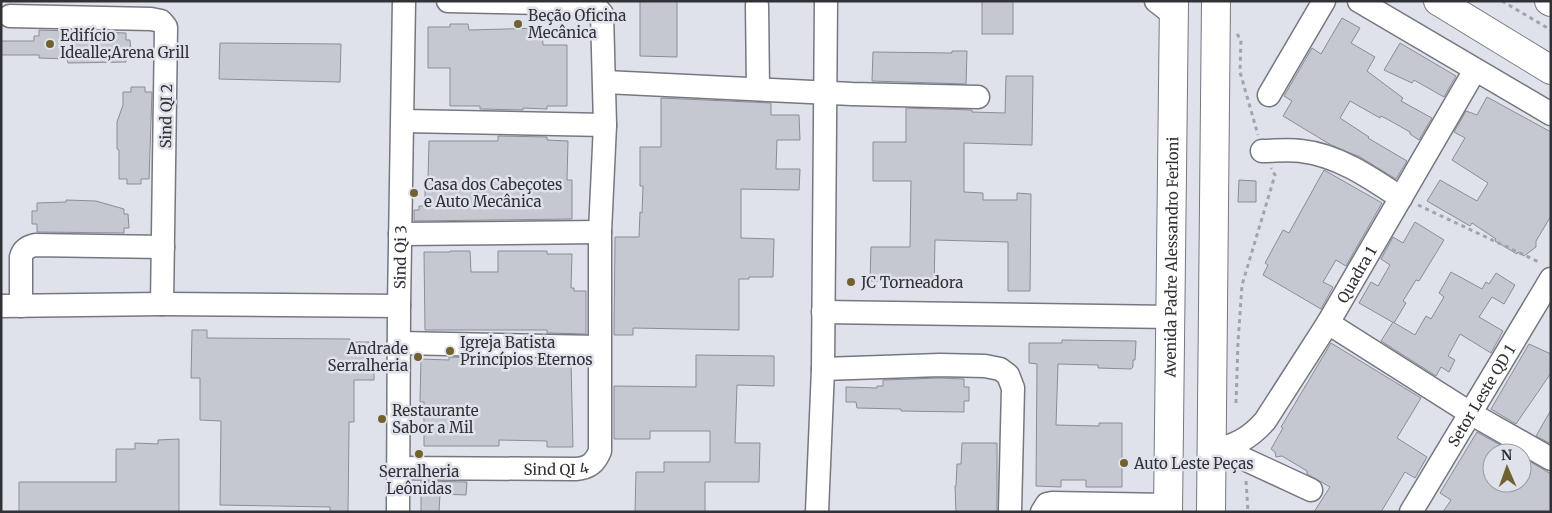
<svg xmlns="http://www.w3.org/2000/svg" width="1552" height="513" viewBox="0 0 1552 513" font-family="Merriweather,serif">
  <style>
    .building { fill: #c6c8d1; stroke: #8b8d96 }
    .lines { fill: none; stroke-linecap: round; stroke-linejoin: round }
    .minor-casing { stroke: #767880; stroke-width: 25 }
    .major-casing { stroke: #767880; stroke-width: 30 }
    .path { stroke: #a1a4ab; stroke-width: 3; stroke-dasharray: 4 4; stroke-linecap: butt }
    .minor { stroke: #fff; stroke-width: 22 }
    .major { stroke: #fff; stroke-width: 28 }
    .poi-dot { fill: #71612f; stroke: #dfe2eb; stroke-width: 2 }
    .labels { text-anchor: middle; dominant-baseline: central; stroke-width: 5; stroke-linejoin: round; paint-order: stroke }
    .poi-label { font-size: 15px; fill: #313236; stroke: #dfe2eb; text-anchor: start }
    .street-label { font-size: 15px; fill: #313236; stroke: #dfe2eb }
  </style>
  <rect width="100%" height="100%" fill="#dfe2eb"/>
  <g class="building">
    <polygon points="640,1 677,1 677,57 640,56"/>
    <rect x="982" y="1" width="31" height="33"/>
    <polygon points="1342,18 1360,28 1351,43 1375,57 1367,71 1403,98 1401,101 1432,118 1419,140 1410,134 1410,132 1387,119 1381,116 1380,118 1350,101 1340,118 1369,137 1368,138 1407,161 1396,179 1360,157 1331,145 1283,116 1292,101 1284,96 1312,48 1321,54"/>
    <polygon points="450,24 468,24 469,30 542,28 543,45 567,45 567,106 547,106 547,109 523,108 523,110 480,109 480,106 450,106 450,68 428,68 428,27 450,27"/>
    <polygon points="39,30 126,33 126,40 130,40 131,54 126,54 126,62 68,63 67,59 39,58 39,55 1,55 1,41 34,41 34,36 39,36"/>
    <polygon points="220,43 341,44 340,82 219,79"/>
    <polygon points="1400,43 1456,76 1444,97 1414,80 1412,83 1384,70"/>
    <polygon points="952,51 967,51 966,84 872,81 873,52 952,53"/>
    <polygon points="1006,76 1033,76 1032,145 964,143 964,192 983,193 983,200 1017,200 1017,193 1031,194 1030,291 1008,291 1008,242 935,240 934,289 884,289 884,281 870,281 871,247 910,247 911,181 873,181 873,142 906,142 906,108 972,110 972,112 1005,113"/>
    <polygon points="131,87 145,87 145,92 152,92 149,179 141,179 141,184 127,184 127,179 119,179 119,150 117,149 117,122 123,105 123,92 131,92"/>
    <polygon points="1487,97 1551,132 1551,216 1536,241 1536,247 1524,256 1518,252 1517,254 1495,241 1496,239 1472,223 1470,226 1427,201 1440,180 1477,201 1488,183 1452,160 1465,138 1454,132 1466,111 1477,115"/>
    <polygon points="661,98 771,103 771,115 799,115 800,140 777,140 776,169 800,169 799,190 741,189 741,238 774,239 773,277 749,277 749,279 739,279 739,330 633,328 633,335 614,335 615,237 639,237 640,212 642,213 643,186 640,186 640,147 661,147"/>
    <polygon points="498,136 547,137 547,140 568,141 567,180 572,180 572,219 414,221 414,210 419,210 419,206 425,206 425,179 428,179 429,141 498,141"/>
    <polygon points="1324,170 1382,203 1346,266 1336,260 1323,282 1333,287 1321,309 1263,275 1268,265 1265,263 1283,230 1289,233"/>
    <polygon points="1239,180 1256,181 1256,202 1238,202"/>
    <polygon points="66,200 96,201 124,209 124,214 128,214 129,228 124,228 124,233 37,232 37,224 32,224 32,211 37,211 37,203 66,202"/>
    <polygon points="1415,222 1444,240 1419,281 1416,280 1403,301 1406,303 1394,323 1359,303 1371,282 1378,286 1390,265 1381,259 1393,237 1403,243"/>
    <polygon points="450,251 470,251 471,272 498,272 498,251 547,251 547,254 572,254 571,288 574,288 574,291 586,291 586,334 547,333 547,330 425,330 424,252 450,252"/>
    <polygon points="1451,272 1482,289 1486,282 1489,284 1496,273 1515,285 1504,304 1492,297 1479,317 1503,331 1491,353 1460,334 1448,356 1455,360 1449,372 1441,367 1436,376 1381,341 1393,322 1415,335 1426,316 1431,319 1444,297 1439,293"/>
    <polygon points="192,330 207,330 207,338 350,339 350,342 374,342 374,380 354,380 354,422 349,422 349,430 348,512 330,512 330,507 220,505 221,421 200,420 200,378 191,378"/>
    <polygon points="1062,340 1136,341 1135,360 1133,360 1133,367 1131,369 1098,368 1098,365 1058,364 1056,425 1099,426 1099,423 1122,423 1122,487 1086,487 1086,480 1061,480 1061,487 1036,486 1037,364 1029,363 1029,343 1062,343"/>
    <polygon points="1331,343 1421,398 1397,438 1427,457 1415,478 1405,472 1381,512 1314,512 1330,487 1307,474 1307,471 1282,456 1276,457 1275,452 1271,449 1283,428 1281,427"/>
    <polygon points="1529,344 1551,354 1551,373 1516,424 1491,409"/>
    <polygon points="696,355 774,356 774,386 737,385 735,443 760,443 759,482 705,482 705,512 635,512 636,472 664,472 664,462 710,462 710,431 650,431 650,439 614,439 614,386 696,387"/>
    <polygon points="449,357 477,358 477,363 571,363 573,447 547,447 547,441 499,440 499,446 424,446 424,402 420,402 421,359 449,360"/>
    <polygon points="940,378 964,379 964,387 969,387 969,401 964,401 964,412 901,411 901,409 857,408 856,402 846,402 846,387 877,388 877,386 883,386 883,380"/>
    <polygon points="1551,410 1551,440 1549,443 1536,436"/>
    <polygon points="1477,432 1502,446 1497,453 1492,453 1492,483 1522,483 1522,461 1524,458 1551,474 1551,512 1443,512 1451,500 1440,493"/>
    <polygon points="179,439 179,512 19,512 19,482 116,482 116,449 135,449 135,443 158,444 158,440"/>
    <polygon points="962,443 997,443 997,512 956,512 955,486 956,486 957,464 961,464"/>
    <polygon points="421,481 467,482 466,495 440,494 439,512 421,512"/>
  </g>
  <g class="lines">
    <g class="minor-casing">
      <g id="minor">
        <polyline points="1156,1 1174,15"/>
        <polyline points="1359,1 1551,114"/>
        <polyline points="757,5 758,89"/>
        <polyline points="10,16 151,19 161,21 166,27 162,304"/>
        <polyline points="605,82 852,94 978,97"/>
        <polyline points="1269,95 1324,1"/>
        <polyline points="403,121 605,125"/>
        <path d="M1262,151C1275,151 1288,149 1301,151C1338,155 1371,178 1401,198"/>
        <polyline points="400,234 600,232"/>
        <polyline points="1,306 162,304 399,306"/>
        <path d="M21,306V257C23,249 28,247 35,245L163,247"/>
        <polyline points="823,312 1171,317"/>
        <polyline points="1328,323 1470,413 1551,459"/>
        <polyline points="399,343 599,347"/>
        <polyline points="823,369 940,365 985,366 1000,369 1008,375 1013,388 1010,512"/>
        <polyline points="1227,447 1242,458 1311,490"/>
        <path id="s1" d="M1211,452C1235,445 1248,440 1265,421L1328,323L1475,70"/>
        <path id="s2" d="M398,468L576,469C589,468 595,463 600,451V232L605,125L602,14L596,7L587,4L448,1"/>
        <path id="s3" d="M398,512L399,306L404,1"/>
        <polyline points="817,512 823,369 826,1"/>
        <polyline points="1042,512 1047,504 1052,503 1168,505"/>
        <path id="s4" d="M1411,512L1551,279"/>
      </g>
    </g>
    <g class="major-casing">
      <g id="major">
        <polyline points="1438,1 1551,70"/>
        <polyline points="1549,1 1551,2"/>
        <path id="s5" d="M1168,512L1174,1"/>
        <polyline points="1211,512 1216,1"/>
      </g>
    </g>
    <g class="path">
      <polyline points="1502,1 1551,30"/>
      <polyline points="1237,34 1241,40 1240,72 1258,135"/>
      <polyline points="1418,205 1541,263"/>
      <polyline points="1236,403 1238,342 1242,285 1275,175 1271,168"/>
      <polyline points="1246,481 1248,512"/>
    </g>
    <use href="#minor" class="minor"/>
    <use href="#major" class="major"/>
  </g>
  <g class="poi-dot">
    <circle cx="518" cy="24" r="5"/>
    <circle cx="50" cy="44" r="5"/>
    <circle cx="414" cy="193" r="5"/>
    <circle cx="851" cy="282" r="5"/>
    <circle cx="450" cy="351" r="5"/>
    <circle cx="418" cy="357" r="5"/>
    <circle cx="382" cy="419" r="5"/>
    <circle cx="419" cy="454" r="5"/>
    <circle cx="1124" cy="463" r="5"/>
  </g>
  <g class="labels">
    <g class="poi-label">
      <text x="528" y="15">Beção Oficina<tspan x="528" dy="17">Mecânica</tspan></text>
      <text x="60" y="35">Edifício<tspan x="60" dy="17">Idealle;Arena Grill</tspan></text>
      <text x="424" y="184">Casa dos Cabeçotes<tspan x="424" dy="17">e Auto Mecânica</tspan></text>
      <text x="861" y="282">JC Torneadora</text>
      <text x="460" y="342">Igreja Batista<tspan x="460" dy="17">Princípios Eternos</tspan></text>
      <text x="408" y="348" text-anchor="end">Andrade<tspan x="408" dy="17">Serralheria</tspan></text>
      <text x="392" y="410">Restaurante<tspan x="392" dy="17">Sabor a Mil</tspan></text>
      <text x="1134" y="463">Auto Leste Peças</text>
      <text x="419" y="471" text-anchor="middle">Serralheria<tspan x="419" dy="17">Leônidas</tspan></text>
    </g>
    <g class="street-label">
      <text transform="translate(166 116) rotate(-89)">Sind QI 2</text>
      <text stroke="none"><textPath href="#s3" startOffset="255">Sind Qi 3</textPath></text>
      <text stroke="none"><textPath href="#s5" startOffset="255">Avenida Padre Alessandro Ferloni</textPath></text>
      <text stroke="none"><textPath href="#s1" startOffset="236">Quadra 1</textPath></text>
      <text stroke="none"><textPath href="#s4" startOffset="136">Setor Leste QD 1</textPath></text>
      <text stroke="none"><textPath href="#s2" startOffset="158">Sind QI 4</textPath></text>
    </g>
  </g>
  <rect width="1552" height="513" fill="none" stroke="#313236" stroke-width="5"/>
  <g transform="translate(1507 468) rotate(358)"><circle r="24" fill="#dfe2eb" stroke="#999ca3"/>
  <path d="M0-4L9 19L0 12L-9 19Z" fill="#71612f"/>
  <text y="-8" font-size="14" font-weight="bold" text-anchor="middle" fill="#313236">N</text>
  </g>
</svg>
